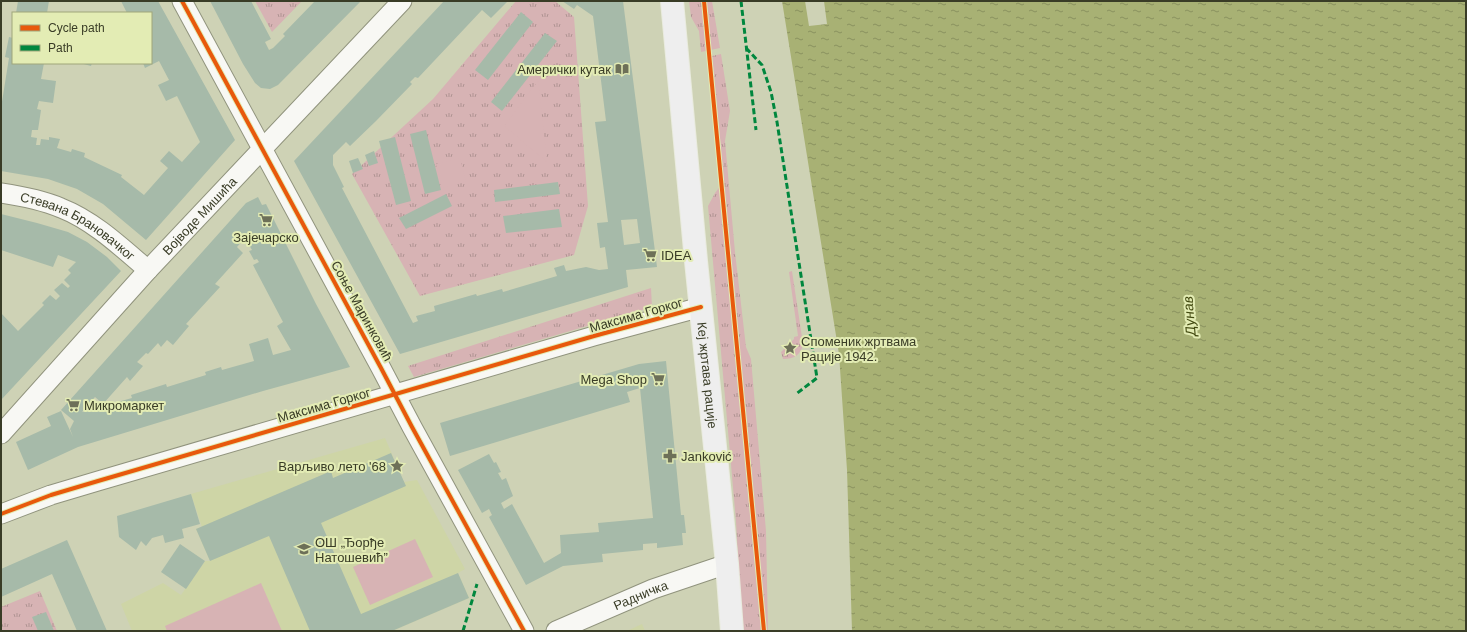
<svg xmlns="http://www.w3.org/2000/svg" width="1467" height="632" viewBox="0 0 1467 632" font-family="Helvetica,sans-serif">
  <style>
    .built { fill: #ced5a6 }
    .grass { fill: url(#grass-tufts) }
    .park { fill: #d7b3b4 }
    .water { fill: url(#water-ripples) }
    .pier { fill: #ced2b5 }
    .building { fill: #a6baa9; fill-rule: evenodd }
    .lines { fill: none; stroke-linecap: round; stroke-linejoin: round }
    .minor-casing { stroke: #90937d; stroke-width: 21 }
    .major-casing { stroke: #e9ebde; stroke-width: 24 }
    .minor { stroke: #f8f8f4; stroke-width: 19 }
    .major { stroke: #eee; stroke-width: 22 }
    .quiet { stroke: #00873e; stroke-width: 3; stroke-dasharray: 6 3; stroke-linecap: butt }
    .cycleway-casing { stroke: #e3ecb4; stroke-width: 6 }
    .cycleway { stroke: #e8590c; stroke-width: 4 }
    .labels { text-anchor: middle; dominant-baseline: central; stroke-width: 4; stroke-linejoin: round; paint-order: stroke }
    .poi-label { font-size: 13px; fill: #393c26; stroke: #e3ecb4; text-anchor: start }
    .street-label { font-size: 13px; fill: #393c26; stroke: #e3ecb4 }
    .water-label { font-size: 14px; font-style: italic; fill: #434a11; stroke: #e3ecb4 }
  </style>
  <defs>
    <pattern id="grass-tufts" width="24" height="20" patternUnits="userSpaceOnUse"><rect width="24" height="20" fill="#d7b3b4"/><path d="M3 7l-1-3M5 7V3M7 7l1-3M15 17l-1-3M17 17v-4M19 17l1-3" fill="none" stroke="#af9392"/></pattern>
    <pattern id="water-ripples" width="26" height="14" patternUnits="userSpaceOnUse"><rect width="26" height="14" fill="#a8b174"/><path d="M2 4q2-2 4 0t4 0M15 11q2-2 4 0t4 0" fill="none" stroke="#8a915f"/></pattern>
  </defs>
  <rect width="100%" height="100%" fill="#ced2b5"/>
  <g class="built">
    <polygon points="385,438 404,482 417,480 465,569 458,573 469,598 392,631 132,631 121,604 163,583 181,595 205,561 210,561 196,529 202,527 191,494"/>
    <polygon points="642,624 645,631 627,631"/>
  </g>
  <g class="grass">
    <polygon points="255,1 302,1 272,32"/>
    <polygon points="516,1 555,1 574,17 588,206 574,255 420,296 352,174 433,99"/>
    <polygon points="689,1 712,1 720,48 701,52 699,31 691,17"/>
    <polygon points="721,54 730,111 725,141 735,252 746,347 751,359 766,531 768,631 742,631 736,521 708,206 715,193 724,181 712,56"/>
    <path d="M792,271L803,344C801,355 794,359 783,359L781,352L794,339V337L798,336L789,272Z"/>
    <polygon points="651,288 652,307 414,377 408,366"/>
    <polygon points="40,591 57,631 1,631 1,607"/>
  </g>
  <g class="park">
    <polygon points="538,81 547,162 504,126"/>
    <polygon points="460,158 466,182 442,188 436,164"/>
    <polygon points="415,539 433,577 370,605 353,567"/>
    <polygon points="261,583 282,631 167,631 165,626"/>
  </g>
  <polygon class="water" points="782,1 1466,1 1466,631 852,631 847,470 839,354"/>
  <polygon class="pier" points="805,1 824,1 827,24 809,26"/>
  <g class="building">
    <polygon points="18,1 49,1 47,13 16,13"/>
    <polygon points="121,1 158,1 235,140 146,240 103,204 77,189 48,179 1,171 1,108 9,58 5,57 9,37 13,38 13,63 44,63 41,79 56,81 53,103 39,101 37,109 41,110 38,130 32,130 31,137 37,138 36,145 40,145 41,139 49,140 49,137 60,139 57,148 71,152 72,149 85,153 84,157 122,175 121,177 144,195 168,168 160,161 169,151 182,162 200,142 177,96 166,101 158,85 169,80 159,61 145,68 143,63 151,63 151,13 127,13"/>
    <polygon points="210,1 251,1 271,39 265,42 269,50 273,48 285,36 283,34 315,1 361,1 278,85 270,89 261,88 255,83 243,64"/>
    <path d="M444,1H508L491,18L482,10L418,78L415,77L410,82L412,84L376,121L350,146L346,142L333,155V165L344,187L342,188L413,323L418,321L416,316L435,311L434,306L476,294L477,296L502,289L503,292L557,276L554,268L564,265L566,271L586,267L599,270L608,269L605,247L600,248L597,223L608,222L595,122L606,121L593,16L577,5L574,9L562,1H623L657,267L626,270L628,287L400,354L294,161ZM637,219L640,243L624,245L621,220Z"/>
    <polygon points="521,12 533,22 488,80 475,70"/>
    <polygon points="545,33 557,41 502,111 491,102"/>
    <polygon points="80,63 92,63 91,66"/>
    <polygon points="426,130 441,190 425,194 410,134"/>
    <polygon points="395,137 411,201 396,205 379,141"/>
    <polygon points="374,151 378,163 369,166 365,155"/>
    <polygon points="358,158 363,169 353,173 349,161"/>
    <polygon points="558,182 560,194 495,202 494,190"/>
    <polygon points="446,194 452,206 406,229 399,218"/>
    <path d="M258,197L262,205L266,204L316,304L350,367L263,391L78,447L28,470L16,442L51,426L47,417L61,411L73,437L70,429L74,421L61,410L246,203ZM245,238L252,250L249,251L254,260L257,259L259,262L253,265L283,322L277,326L291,350L273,355L268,338L249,344L254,361L222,370L221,367L205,372L206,375L167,387L166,384L131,395L132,398L82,412L95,397L103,404L127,377L130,381L143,366L137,362L146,353L148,354L158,343L161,347L167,340L173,345L189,326L186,324L220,287L215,284L243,253L237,247Z"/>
    <polygon points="559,209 562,227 506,233 503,216"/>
    <polygon points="1,214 37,223 68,232 87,242 107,257 121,271 1,400 1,313 18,331 44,305 42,303 50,295 56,300 60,296 54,290 62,283 68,288 70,286 64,280 71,273 68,270 76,262 58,255 53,267 1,250"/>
    <polygon points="666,361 681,515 684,515 686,533 682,533 683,545 657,548 657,543 643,544 643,550 602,554 603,562 563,566 526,585 489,517 492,515 489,509 482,513 458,470 489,454 494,463 496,462 501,472 498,473 502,480 506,478 513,496 501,503 504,509 512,504 544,563 561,553 560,535 599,532 598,523 653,518 640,388 627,392 630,402 450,456 440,423 639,364"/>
    <polygon points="391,453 406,486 321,523 361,614 458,573 469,598 392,631 310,631 269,536 210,561 196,529 331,471 333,478"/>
    <polygon points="191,494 200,524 182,529 184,538 165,543 163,535 152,538 146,546 141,541 136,550 119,537 117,516"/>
    <polygon points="67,540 107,631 77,631 52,574 1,597 1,569"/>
    <polygon points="180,544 205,561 186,589 161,572"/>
    <polygon points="46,612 54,631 38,631 32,617"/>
  </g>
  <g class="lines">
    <g class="minor-casing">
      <g id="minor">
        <polyline points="182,1 381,368 412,427 524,631"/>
        <path id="s1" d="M1,193C21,196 42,200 61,208C94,221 121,247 148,270"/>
        <path id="s2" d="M1,434L148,270L402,1"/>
        <polyline points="1,514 51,495 98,481 594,336 701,307"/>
        <path id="s3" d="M556,631L653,589L727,564"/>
      </g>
    </g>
    <g class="major-casing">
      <g id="major">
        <path id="s4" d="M672,1L696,261L727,564L732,631"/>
      </g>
    </g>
    <use href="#minor" class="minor"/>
    <use href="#major" class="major"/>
    <g class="quiet">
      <polyline points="741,1 756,130"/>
      <polyline points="746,48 762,65 771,92 777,122 817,378 796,394"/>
      <polyline points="463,631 477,584"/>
    </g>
    <g class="cycleway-casing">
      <g id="cycleway">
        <polyline points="182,1 381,368 412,427 524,631"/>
        <polyline points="704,1 764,631"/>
        <polyline points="1,514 51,495 98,481 594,336 701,307"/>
      </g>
    </g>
    <use href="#cycleway" class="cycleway"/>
  </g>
  <defs>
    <g id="library-bare" transform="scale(1.08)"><path d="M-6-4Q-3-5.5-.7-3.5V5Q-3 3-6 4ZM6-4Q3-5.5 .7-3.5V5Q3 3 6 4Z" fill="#6d7058" stroke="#e3ecb4" stroke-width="2.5" paint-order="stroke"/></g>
    <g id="supermarket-bare" transform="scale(1.08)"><path d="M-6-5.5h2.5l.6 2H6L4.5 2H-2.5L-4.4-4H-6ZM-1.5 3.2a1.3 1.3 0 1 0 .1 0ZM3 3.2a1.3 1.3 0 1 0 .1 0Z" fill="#6d7058" stroke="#e3ecb4" stroke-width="2.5" paint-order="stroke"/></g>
    <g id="sight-bare" transform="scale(1.08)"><path d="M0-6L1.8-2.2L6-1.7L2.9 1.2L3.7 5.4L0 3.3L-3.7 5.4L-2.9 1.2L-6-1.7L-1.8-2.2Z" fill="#6d7058" stroke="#e3ecb4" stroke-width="2.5" paint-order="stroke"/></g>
    <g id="pharmacy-bare" transform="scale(1.08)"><path d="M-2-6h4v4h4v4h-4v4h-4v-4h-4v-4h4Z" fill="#6d7058" stroke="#e3ecb4" stroke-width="2.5" paint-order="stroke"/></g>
    <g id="school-bare" transform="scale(1.08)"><path d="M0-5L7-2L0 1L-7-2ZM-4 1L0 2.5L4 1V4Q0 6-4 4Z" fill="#6d7058" stroke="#e3ecb4" stroke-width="2.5" paint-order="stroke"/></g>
  </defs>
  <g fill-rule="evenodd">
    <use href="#library-bare" x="622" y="69"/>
    <use href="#supermarket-bare" x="266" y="220"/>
    <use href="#supermarket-bare" x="650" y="255"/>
    <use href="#sight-bare" x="790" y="348"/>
    <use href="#supermarket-bare" x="658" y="379"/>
    <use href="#supermarket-bare" x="73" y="405"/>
    <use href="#pharmacy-bare" x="670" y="456"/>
    <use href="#sight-bare" x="397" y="466"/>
    <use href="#school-bare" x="304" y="549"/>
  </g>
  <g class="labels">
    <g class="poi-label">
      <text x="611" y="69" text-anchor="end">Амерички кутак</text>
      <text x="266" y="237" text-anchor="middle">Зајечарско</text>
      <text x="661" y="255">IDEA</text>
      <text x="801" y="341">Споменик жртвама<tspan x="801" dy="15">Рације 1942.</tspan></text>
      <text x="647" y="379" text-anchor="end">Mega Shop</text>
      <text x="84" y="405">Микромаркет</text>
      <text x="681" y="456">Janković</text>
      <text x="386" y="466" text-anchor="end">Варљиво лето '68</text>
      <text x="315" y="542">ОШ „Ђорђе<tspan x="315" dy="15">Натошевић”</tspan></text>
    </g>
    <g class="street-label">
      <text stroke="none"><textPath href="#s2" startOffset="295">Војводе Мишића</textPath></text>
      <text stroke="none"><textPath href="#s1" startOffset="85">Стевана Брановачког</textPath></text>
      <text transform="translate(362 311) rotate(61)">Соње Маринковић</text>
      <text transform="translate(636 315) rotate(-16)">Максима Горког</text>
      <text stroke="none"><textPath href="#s4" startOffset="376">Кеј жртава рације</textPath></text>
      <text transform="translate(324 405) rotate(-16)">Максима Горког</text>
      <text stroke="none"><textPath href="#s3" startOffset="92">Радничка</textPath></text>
    </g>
    <g class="water-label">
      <text transform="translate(1189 316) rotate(-95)">Дунав</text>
    </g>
  </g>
  <rect width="1467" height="632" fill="none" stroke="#393c26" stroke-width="4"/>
  <rect x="12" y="12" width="140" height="52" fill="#e3ecb4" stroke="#9fa67b"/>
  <rect x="20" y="25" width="20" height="6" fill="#e8590c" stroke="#9fa67b"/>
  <text x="48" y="32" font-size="12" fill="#393c26">Cycle path</text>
  <rect x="20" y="45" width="20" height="6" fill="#00873e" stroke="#9fa67b"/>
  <text x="48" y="52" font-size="12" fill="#393c26">Path</text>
</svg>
